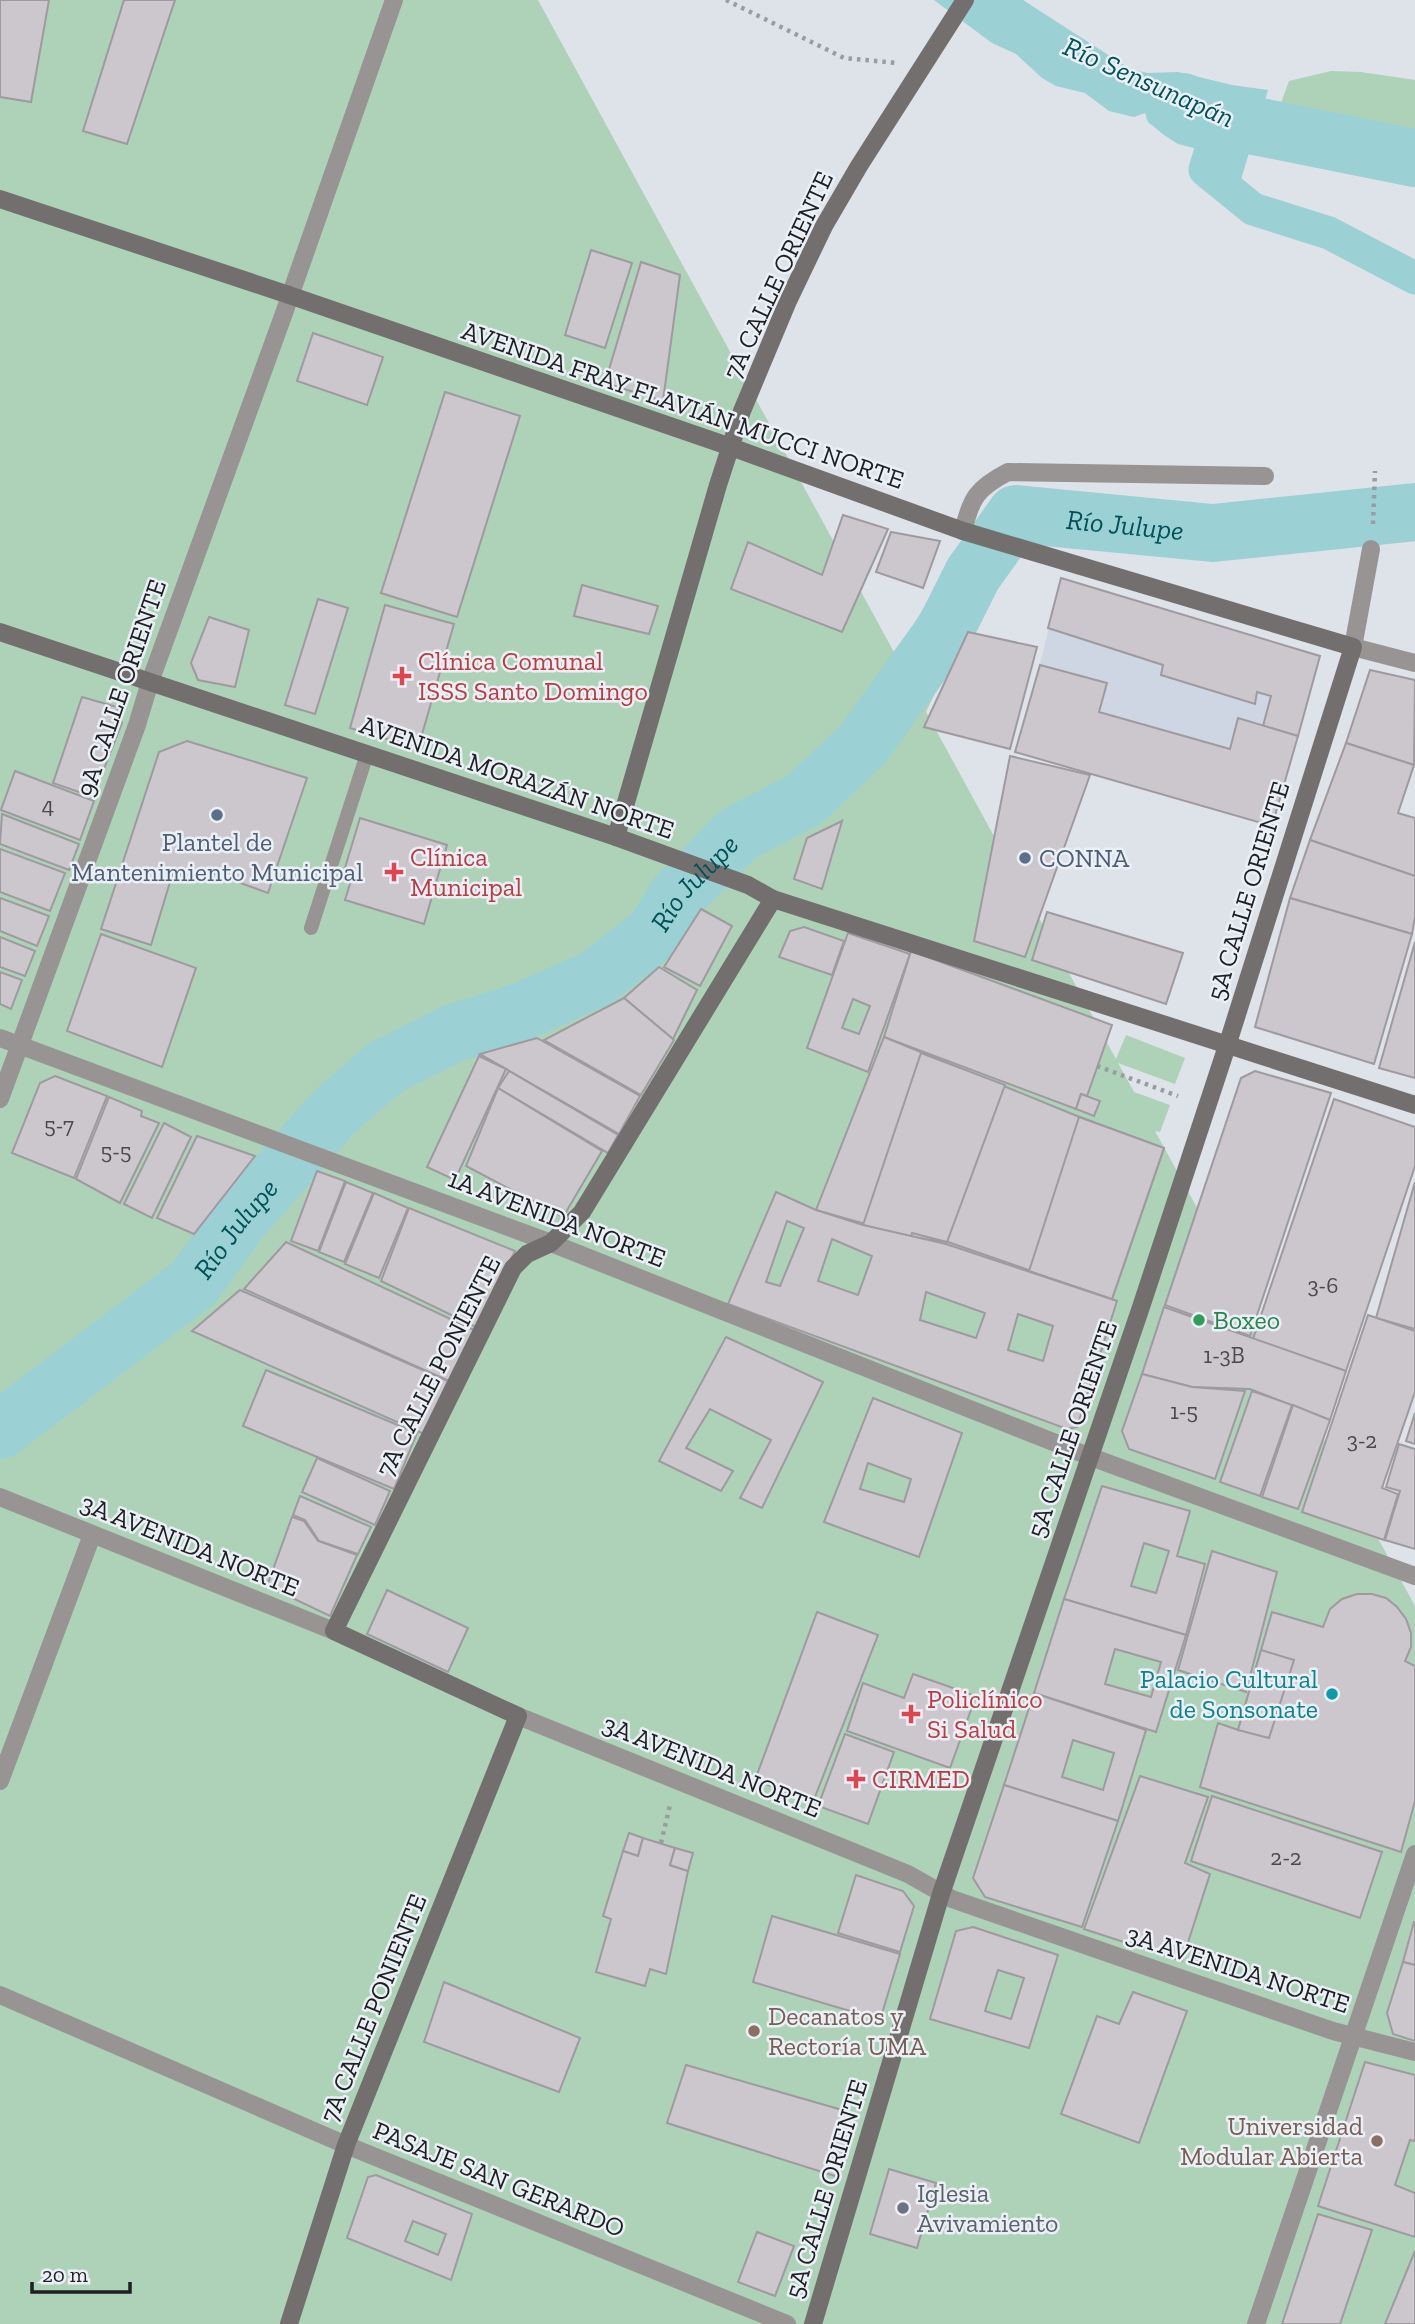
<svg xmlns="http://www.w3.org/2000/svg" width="1415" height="2324" viewBox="0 0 1415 2324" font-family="'Zilla Slab',serif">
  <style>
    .built { fill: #ced6e3 }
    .green { fill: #add2b7 }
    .water { fill: #9bd0d5 }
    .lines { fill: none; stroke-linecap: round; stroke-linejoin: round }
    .canal { stroke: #9bd0d5; stroke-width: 33 }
    .river { stroke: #9bd0d5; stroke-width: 58 }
    .building { fill: #ccc7cd; stroke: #9e9a9f; stroke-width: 2; fill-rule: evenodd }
    .path { stroke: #999ca2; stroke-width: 4.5; stroke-dasharray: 3.5 5; stroke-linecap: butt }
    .service { stroke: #989494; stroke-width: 14 }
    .minor { stroke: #989494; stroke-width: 18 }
    .secondary { stroke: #746f6f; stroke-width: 18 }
    .health-dot { fill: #e0444e; stroke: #ebf0f6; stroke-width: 2.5 }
    .service-dot { fill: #5c6f8a; stroke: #ebf0f6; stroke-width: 2.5 }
    .leisure-dot { fill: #2e9e5b; stroke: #ebf0f6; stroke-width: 2.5 }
    .culture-dot { fill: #0f9aa8; stroke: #ebf0f6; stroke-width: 2.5 }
    .education-dot { fill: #8d6e63; stroke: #ebf0f6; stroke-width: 2.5 }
    .worship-dot { fill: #6b7280; stroke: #ebf0f6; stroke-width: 2.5 }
    .labels { text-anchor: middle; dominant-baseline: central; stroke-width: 5; stroke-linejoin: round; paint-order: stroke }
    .number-label { font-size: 23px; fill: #4a494d }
    .street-label { font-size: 26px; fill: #1e1f22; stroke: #ebf0f6 }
    .health-label { font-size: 26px; fill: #be3a42; stroke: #ebf0f6; text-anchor: start }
    .service-label { font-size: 26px; fill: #4e5e75; stroke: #ebf0f6 }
    .leisure-label { font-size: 26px; fill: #27864d; stroke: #ebf0f6; text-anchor: start }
    .culture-label { font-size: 26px; fill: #0d838f; stroke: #ebf0f6; text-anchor: end }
    .education-label { font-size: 26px; fill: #785e54; stroke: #ebf0f6; text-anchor: start }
    .worship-label { font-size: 26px; fill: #5b616d; stroke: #ebf0f6; text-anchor: start }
    .water-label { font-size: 28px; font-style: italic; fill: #005259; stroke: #ebf0f6 }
  </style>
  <rect width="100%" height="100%" fill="#dee2e9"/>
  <polygon class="built" points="1061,578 1320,656 1272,826 1015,752 1041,660"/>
  <g class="green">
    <polygon points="0,0 538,0 895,654 935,590 965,557 994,569 926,712 1116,1059 1126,1035 1185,1058 1175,1084 1118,1063 1134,1092 1170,1105 1160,1132 1155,1131 1415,1606 1415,2324 0,2324"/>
    <polygon points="1331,71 1361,72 1415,80 1415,146 1299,128 1281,103 1289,81"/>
  </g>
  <polygon class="water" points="934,0 1023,0 1130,69 1148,73 1178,72 1232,85 1268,90 1239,186 1214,167 1198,149 1178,144 1164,135 1148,122 1145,113 1134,117 1109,111 1085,93 1056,86 1042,78 1016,54 992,43"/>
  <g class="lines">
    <polyline class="canal" points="1220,119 1205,170 1253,209 1329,233 1415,278"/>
    <g class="river">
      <polyline points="1183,102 1220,119 1415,158"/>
      <path id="s1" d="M0,1430L194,1283L240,1219L334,1112L386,1067L454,1033L523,1011L597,978L654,933L678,895L737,835L805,799L863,744L945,630L973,574L1016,514L1213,533L1415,512"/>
    </g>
  </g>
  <g class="building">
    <polygon points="0,0 49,0 31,102 0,97"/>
    <polygon points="124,0 175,0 127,144 83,131"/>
    <polygon points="591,250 632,263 605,348 565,335"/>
    <polygon points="641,262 680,275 663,401 605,383"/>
    <polygon points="313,333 383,357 367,405 297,381"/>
    <polygon points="445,392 520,416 457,617 381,593"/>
    <polygon points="843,515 888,529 842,632 731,589 748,542 822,575"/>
    <polygon points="891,532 940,541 923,588 876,572"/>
    <polygon points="1061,578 1320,656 1298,736 1263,726 1271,696 1257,692 1255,704 1161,675 1163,665 1048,628"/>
    <polygon points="582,585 658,606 649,634 574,616"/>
    <polygon points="318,599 348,608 315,714 285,705"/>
    <polygon points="385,605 454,624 418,748 350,728"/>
    <polygon points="209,617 249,630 235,687 198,680 191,663"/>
    <polygon points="968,632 1037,647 1010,749 924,727"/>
    <polygon points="1040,665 1107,683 1099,712 1230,749 1238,718 1298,736 1272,826 1015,752"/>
    <polygon points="1370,670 1415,680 1414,765 1346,743"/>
    <polygon points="82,697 117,707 122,723 93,797 53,783"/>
    <polygon points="187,741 307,778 268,893 202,869 199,877 173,872 151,945 101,929 159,752"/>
    <polygon points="1346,743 1414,765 1398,813 1415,818 1415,876 1310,840"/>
    <polygon points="1010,756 1090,775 1025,957 974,941"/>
    <polygon points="15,771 94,801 80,840 1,810"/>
    <polygon points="2,814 79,844 69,870 0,844"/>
    <polygon points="360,818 447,845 424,924 345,900 353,874 344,871"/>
    <polygon points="842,821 822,889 794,879 807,838"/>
    <polygon points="1310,840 1415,876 1415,917 1412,934 1290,898"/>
    <polygon points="0,849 65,873 50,911 0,892"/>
    <polygon points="0,898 49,916 37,946 0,931"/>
    <polygon points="1290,898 1412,934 1374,1064 1255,1027"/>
    <polygon points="701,909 732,926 700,986 664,967"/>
    <polygon points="1047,912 1183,953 1166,1004 1032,960"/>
    <polygon points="804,927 844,941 832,975 779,957 790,931"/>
    <path d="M848,933L910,954L868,1072L807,1048ZM853,999L870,1006L859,1034L842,1028Z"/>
    <polygon points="101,934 196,968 162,1067 67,1031"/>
    <polygon points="0,937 35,951 25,976 0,967"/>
    <polygon points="1415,942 1415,1078 1379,1068"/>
    <polygon points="911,951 1112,1025 1087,1096 1081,1094 1076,1109 884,1037"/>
    <polygon points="659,967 697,990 673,1039 624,998"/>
    <polygon points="0,972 22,980 11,1009 0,1004"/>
    <polygon points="624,998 674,1040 641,1095 544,1040"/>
    <polygon points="884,1037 1077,1116 1164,1148 1112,1299 948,1242 911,1237 816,1210"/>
    <polygon points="537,1038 640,1096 619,1134 480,1054"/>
    <polygon points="921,1053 1005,1085 947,1242 912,1233 911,1237 863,1225"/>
    <polygon points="479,1056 506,1069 455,1180 427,1167"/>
    <polygon points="509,1071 618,1135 608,1153 498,1088"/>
    <polygon points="1255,1071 1331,1093 1250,1336 1165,1305 1241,1078"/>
    <polygon points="55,1076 107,1096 74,1178 12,1153 40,1083"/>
    <polygon points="498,1088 602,1151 563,1217 466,1166"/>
    <polygon points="1081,1094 1100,1101 1094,1116 1076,1109"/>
    <polygon points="109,1097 142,1111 141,1116 159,1123 120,1203 76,1179"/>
    <polygon points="1334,1099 1415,1127 1415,1166 1346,1371 1253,1339"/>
    <polygon points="1079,1117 1164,1148 1112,1299 1029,1271"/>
    <polygon points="164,1123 191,1137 152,1218 124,1204"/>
    <polygon points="197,1136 255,1156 194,1234 157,1218"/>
    <polygon points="317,1171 345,1181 318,1251 291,1241"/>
    <polygon points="346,1182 373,1193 344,1262 319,1252"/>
    <polygon points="1415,1182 1415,1329 1376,1318"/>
    <path d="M776,1192L816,1210L863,1225L946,1244L1117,1301L1077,1427L1067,1429L728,1304ZM787,1221L804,1228L780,1286L766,1282ZM832,1239L872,1256L858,1295L818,1281ZM926,1292L985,1313L976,1338L920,1320ZM1018,1314L1053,1326L1043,1361L1008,1350Z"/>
    <polygon points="374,1193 408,1208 379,1278 345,1264"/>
    <polygon points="409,1208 515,1251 478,1328 381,1281"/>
    <polygon points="286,1242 474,1330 449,1381 244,1289"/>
    <polygon points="240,1290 448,1381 424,1434 192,1331"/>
    <polygon points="1164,1307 1346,1371 1330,1420 1250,1389 1192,1387 1142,1374"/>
    <polygon points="1368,1315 1415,1331 1415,1392 1382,1488 1398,1494 1384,1540 1302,1512"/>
    <polygon points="726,1337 823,1382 762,1508 740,1498 771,1440 710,1409 686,1448 733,1471 721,1491 659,1461"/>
    <polygon points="266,1370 417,1433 394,1489 243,1426"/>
    <polygon points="1142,1374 1192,1387 1245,1391 1215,1479 1129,1449 1122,1431"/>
    <polygon points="1252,1391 1292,1405 1260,1496 1220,1482"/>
    <path d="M873,1398L962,1433L919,1557L824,1522ZM868,1463L911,1479L904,1502L860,1489Z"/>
    <polygon points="1293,1405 1330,1420 1298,1509 1262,1497"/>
    <polygon points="1415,1413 1415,1444 1406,1441"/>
    <polygon points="1399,1444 1415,1449 1415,1549 1385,1540 1400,1491 1386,1487"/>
    <polygon points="317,1458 390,1491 375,1525 302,1492"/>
    <path d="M1102,1486L1190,1511L1177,1556L1205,1564L1186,1635L1064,1599ZM1144,1543L1169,1551L1156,1593L1131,1586Z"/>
    <polygon points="300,1496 371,1527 358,1554 319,1541 305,1520 293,1515"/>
    <polygon points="292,1517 304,1521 318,1541 357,1555 330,1616 267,1586"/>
    <polygon points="1212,1551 1277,1572 1246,1692 1178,1670"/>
    <polygon points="387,1590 468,1628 448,1672 367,1634"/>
    <polygon points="1357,1594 1372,1594 1386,1598 1397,1607 1406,1619 1411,1633 1411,1647 1405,1661 1415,1666 1415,1801 1401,1852 1200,1787 1218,1723 1238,1730 1272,1612 1323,1627 1330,1609 1342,1599"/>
    <path d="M1064,1599L1186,1635L1156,1732L1034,1693ZM1115,1649L1161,1662L1151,1697L1105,1684Z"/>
    <polygon points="817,1612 878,1635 813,1802 755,1780"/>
    <polygon points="1261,1650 1294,1660 1269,1738 1238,1730"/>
    <polygon points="913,1674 976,1696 950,1768 847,1731 863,1683 904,1698"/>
    <path d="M1034,1693L1146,1730L1118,1821L1004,1785ZM1073,1740L1114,1753L1103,1790L1062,1777Z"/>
    <polygon points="845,1734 894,1752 868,1824 818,1806"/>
    <polygon points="1140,1776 1208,1797 1185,1863 1210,1874 1182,1961 1084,1929"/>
    <polygon points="1004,1785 1118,1821 1082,1927 985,1897 973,1878"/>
    <polygon points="1212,1796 1382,1852 1360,1918 1191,1861"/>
    <polygon points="629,1833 643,1838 638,1856 623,1851"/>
    <polygon points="643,1838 675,1848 670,1865 688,1871 666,1974 650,1969 645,1986 596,1972 611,1919 603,1916 623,1851 638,1856"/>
    <polygon points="675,1848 693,1853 688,1871 670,1865"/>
    <polygon points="856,1875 903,1891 914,1906 900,1952 838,1933"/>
    <polygon points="772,1916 900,1954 880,2020 753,1982"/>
    <polygon points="1414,1922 1415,1922 1415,1965 1403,1962"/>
    <path d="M973,1927L1058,1955L1029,2048L930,2019L956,1931ZM998,1970L1024,1978L1011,2019L985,2011Z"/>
    <polygon points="1403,1962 1415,1965 1415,2041 1393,2034 1387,2013"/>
    <polygon points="444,1982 580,2038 559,2092 424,2042"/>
    <polygon points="1133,1992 1187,2011 1139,2143 1061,2114 1097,2016 1119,2024"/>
    <polygon points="1365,2062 1415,2075 1415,2141 1410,2140 1395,2185 1415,2193 1415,2237 1318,2206"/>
    <polygon points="686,2065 856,2114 835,2176 667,2123"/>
    <polygon points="889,2169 936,2183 917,2248 870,2234"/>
    <path d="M376,2175L472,2214L451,2280L347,2238L368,2177ZM413,2221L446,2234L438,2255L405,2241Z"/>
    <polygon points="1318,2214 1372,2230 1340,2324 1282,2324"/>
    <polygon points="757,2232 794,2246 775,2296 738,2282"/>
    <polygon points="1415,2251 1415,2324 1385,2324"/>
  </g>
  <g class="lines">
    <g class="path">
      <polyline points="726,0 844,58 897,63"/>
      <polyline points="1373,524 1375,471"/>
      <polyline points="1097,1066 1178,1096"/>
      <polyline points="661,1843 670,1805"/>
    </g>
    <polyline class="service" points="311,928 367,754"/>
    <g class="minor">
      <path d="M963,531C971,498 977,488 1008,472L1265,476"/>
      <polyline points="1371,549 1353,647 1415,663"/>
      <polyline points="0,1038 551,1243 1091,1457 1415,1576"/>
      <polyline points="0,1099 137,725 150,682 283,316 394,0"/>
      <polyline points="0,1497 334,1631"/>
      <polyline points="518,1716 908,1874 952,1899 1333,2031 1415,2052"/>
      <polyline points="0,1781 92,1535"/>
      <polyline points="0,1995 346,2145 787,2324"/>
      <polyline points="1256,2324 1415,1854"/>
    </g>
    <g class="secondary">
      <polyline points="0,199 289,295 731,447 963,531 1353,647 1227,1046 1141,1307 941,1894 813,2324"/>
      <polyline points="0,632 616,837 748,885 773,899 1415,1105"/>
      <polyline points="616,837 718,485 742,411 788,301 824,226 859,166 965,0"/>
      <polyline points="289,2324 346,2145 518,1716 334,1631 513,1268 527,1254 551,1243 582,1212 773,899"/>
    </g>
  </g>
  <g class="health-dot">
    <path d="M398.5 665.5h7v7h7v7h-7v7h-7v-7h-7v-7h7z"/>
    <path d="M390.5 861.5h7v7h7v7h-7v7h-7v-7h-7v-7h7z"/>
    <path d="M907.5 1703.5h7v7h7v7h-7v7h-7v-7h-7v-7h7z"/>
    <path d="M852.5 1768.5h7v7h7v7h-7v7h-7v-7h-7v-7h7z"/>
  </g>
  <g class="service-dot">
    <circle cx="217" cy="815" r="7"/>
    <circle cx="1025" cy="858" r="7"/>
  </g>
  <circle class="leisure-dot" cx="1199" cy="1320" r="7"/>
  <circle class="culture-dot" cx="1332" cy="1694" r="7"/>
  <g class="education-dot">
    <circle cx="754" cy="2031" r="7"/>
    <circle cx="1377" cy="2141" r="7"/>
  </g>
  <circle class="worship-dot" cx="903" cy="2208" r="7"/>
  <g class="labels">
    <g class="number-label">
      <text x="48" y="805">4</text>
      <text x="59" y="1125">5-7</text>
      <text x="116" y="1151">5-5</text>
      <text x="1323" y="1285">3-6</text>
      <text x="1224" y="1355">1-3B</text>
      <text x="1184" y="1411">1-5</text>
      <text x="1362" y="1440">3-2</text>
      <text x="1286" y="1857">2-2</text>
    </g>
    <g class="street-label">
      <text transform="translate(778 275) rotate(-65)">7A CALLE ORIENTE</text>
      <text transform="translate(683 405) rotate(19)">AVENIDA FRAY FLAVIÁN MUCCI NORTE</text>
      <text transform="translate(121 688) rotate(-71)">9A CALLE ORIENTE</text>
      <text transform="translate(517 777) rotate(19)">AVENIDA MORAZÁN NORTE</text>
      <text transform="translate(1248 891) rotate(-73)">5A CALLE ORIENTE</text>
      <text transform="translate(557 1218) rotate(21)">1A AVENIDA NORTE</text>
      <text transform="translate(438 1366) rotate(-63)">7A CALLE PONIENTE</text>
      <text transform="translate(1072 1429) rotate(-71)">5A CALLE ORIENTE</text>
      <text transform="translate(190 1545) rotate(22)">3A AVENIDA NORTE</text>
      <text transform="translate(712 1766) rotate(22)">3A AVENIDA NORTE</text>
      <text transform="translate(1238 1969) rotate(18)">3A AVENIDA NORTE</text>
      <text transform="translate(373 2008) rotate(-68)">7A CALLE PONIENTE</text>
      <text transform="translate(499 2179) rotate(22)">PASAJE SAN GERARDO</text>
      <text transform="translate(826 2189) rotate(-73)">5A CALLE ORIENTE</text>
    </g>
    <g class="health-label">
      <text x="418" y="661">Clínica Comunal<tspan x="418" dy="30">ISSS Santo Domingo</tspan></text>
      <text x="410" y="857">Clínica<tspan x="410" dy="30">Municipal</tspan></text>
      <text x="927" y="1699">Policlínico<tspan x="927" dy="30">Si Salud</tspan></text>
      <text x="872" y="1779">CIRMED</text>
    </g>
    <g class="service-label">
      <text x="217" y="842">Plantel de<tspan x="217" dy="30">Mantenimiento Municipal</tspan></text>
      <text x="1039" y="858" text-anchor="start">CONNA</text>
    </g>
    <g class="leisure-label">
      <text x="1213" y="1320">Boxeo</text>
    </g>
    <g class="culture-label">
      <text x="1318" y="1679">Palacio Cultural<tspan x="1318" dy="30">de Sonsonate</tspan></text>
    </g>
    <g class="education-label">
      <text x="768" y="2016">Decanatos y<tspan x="768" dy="30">Rectoría UMA</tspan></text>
      <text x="1363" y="2126" text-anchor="end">Universidad<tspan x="1363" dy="30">Modular Abierta</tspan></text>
    </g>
    <g class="worship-label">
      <text x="917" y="2193">Iglesia<tspan x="917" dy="30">Avivamiento</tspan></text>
    </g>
    <g class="water-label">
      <text transform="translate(1149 82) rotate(24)">Río Sensunapán</text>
      <text stroke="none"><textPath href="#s1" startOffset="1508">Río Julupe</textPath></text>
      <text stroke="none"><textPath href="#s1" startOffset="900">Río Julupe</textPath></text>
      <text stroke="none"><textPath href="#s1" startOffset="312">Río Julupe</textPath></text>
    </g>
  </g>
  <path d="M32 2282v10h98v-10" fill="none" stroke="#1e1f22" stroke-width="3.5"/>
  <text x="42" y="2282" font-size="21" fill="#1e1f22" stroke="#ebf0f6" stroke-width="5" paint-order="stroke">20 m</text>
</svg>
